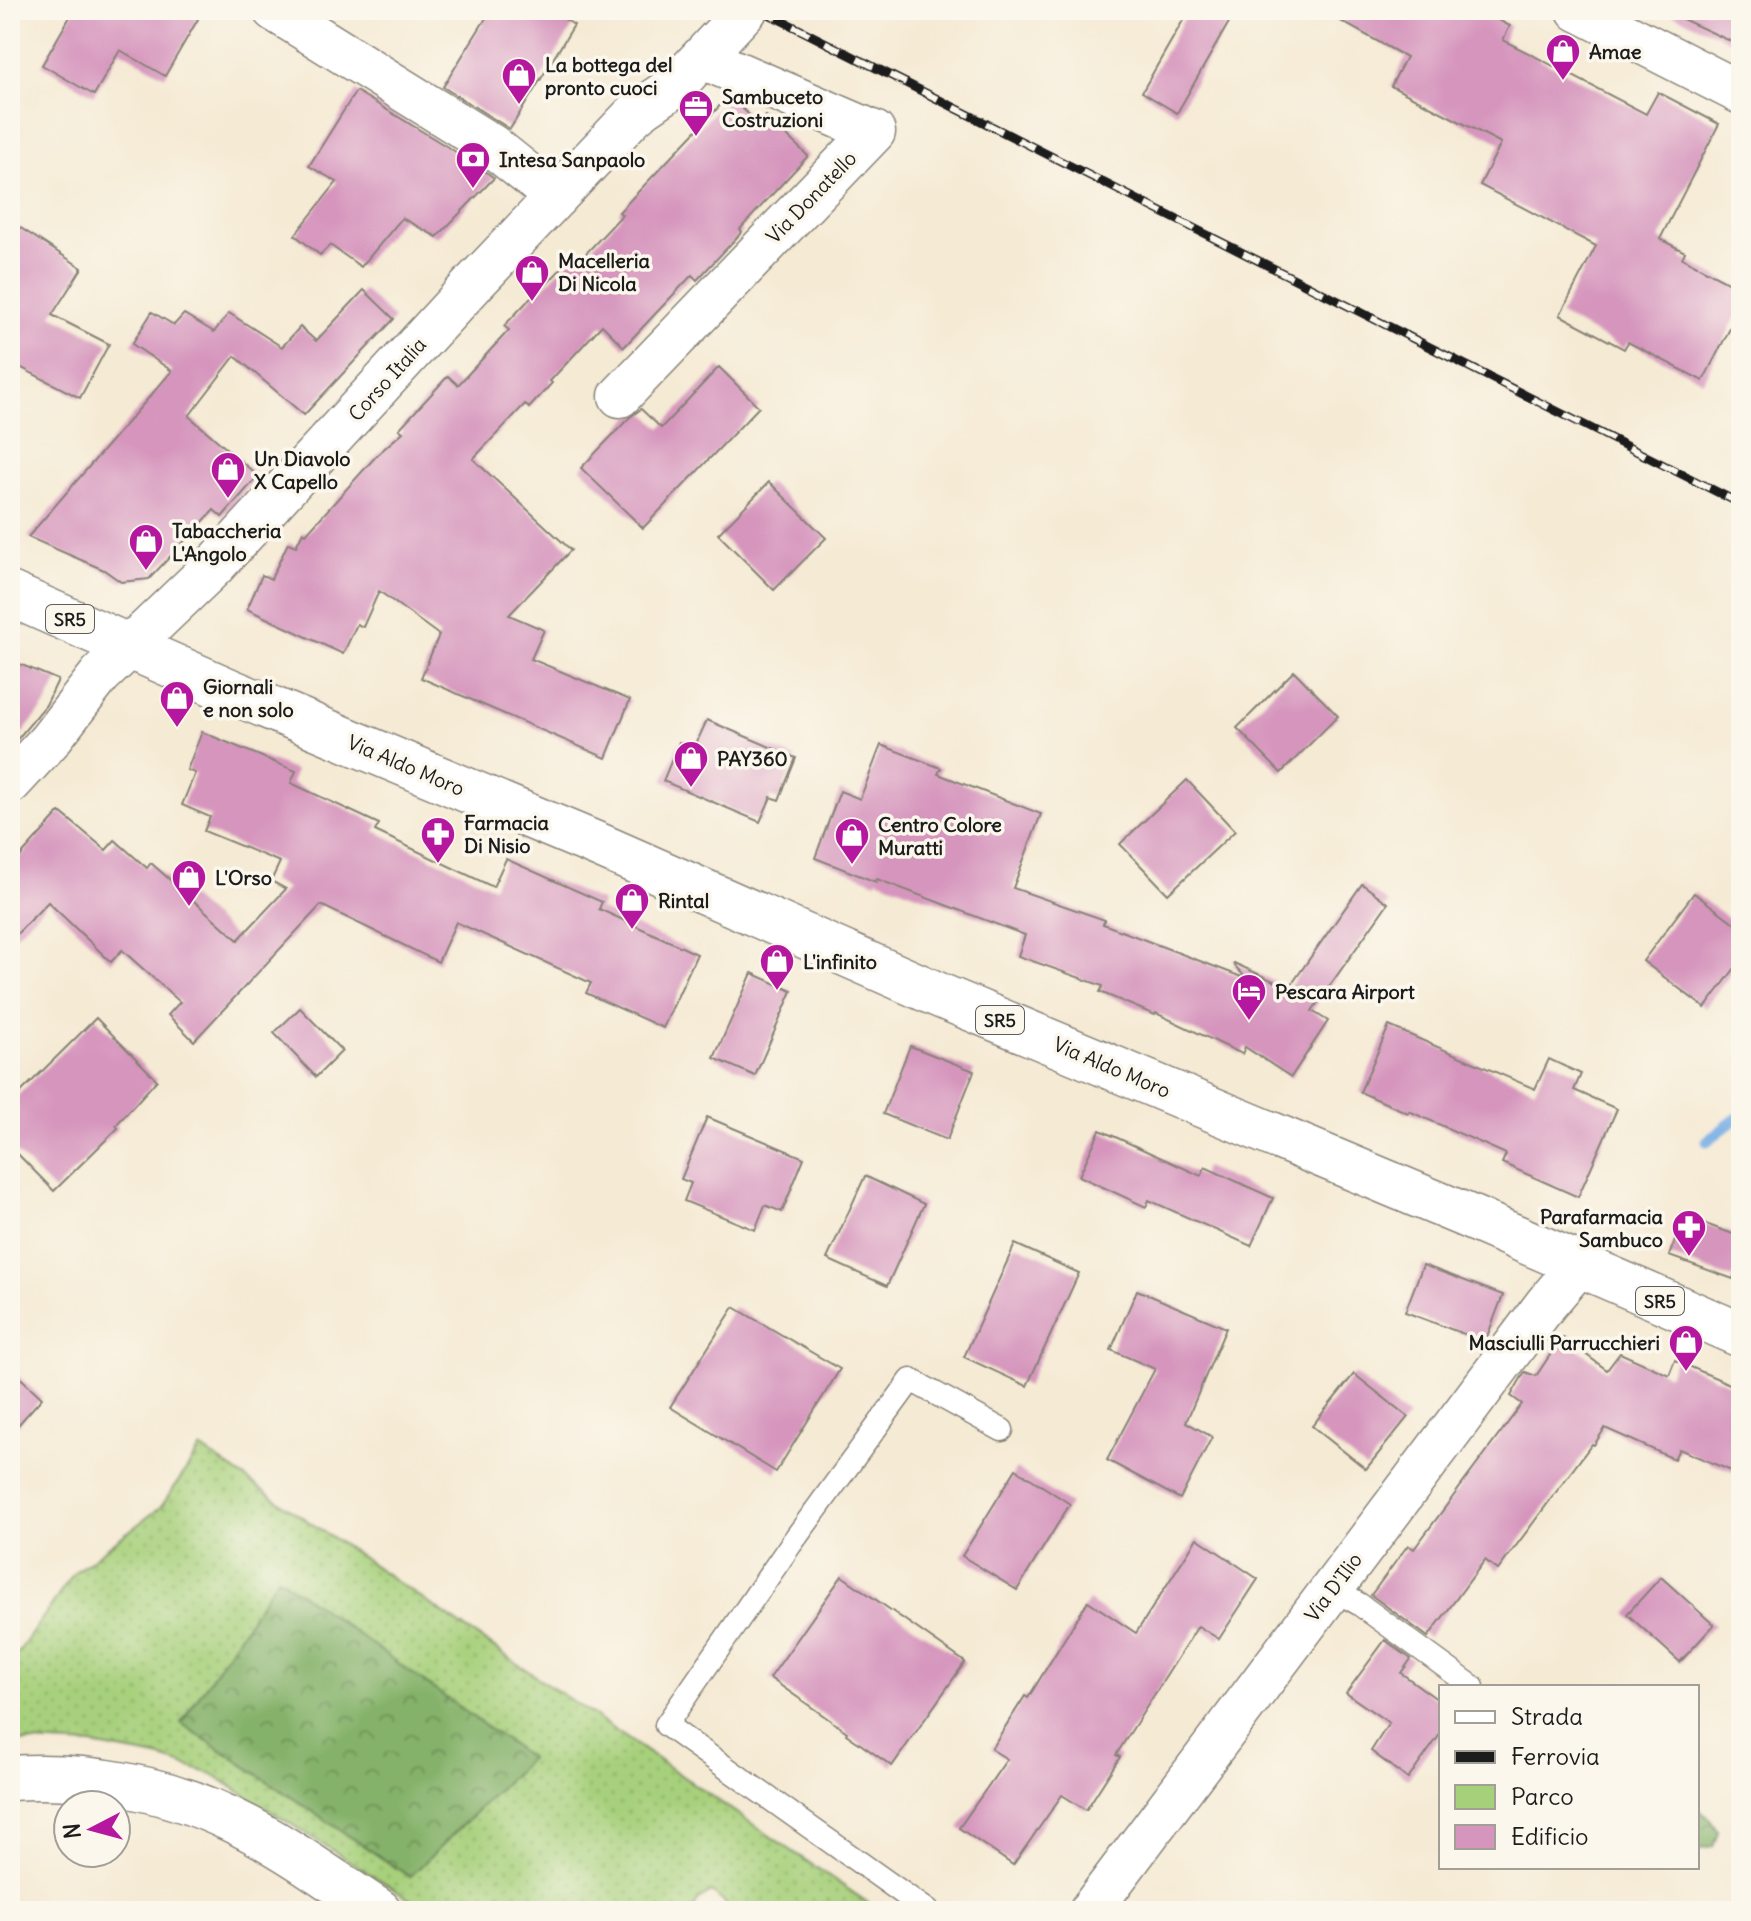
<svg xmlns="http://www.w3.org/2000/svg" width="1751" height="1921" viewBox="0 0 1751 1921" font-family="Delius,sans-serif">
  <style>
    .green { fill: url(#green-dots); stroke: #62764c; stroke-width: 2 }
    .forest { fill: url(#forest-crowns); stroke: #506744; stroke-width: 2 }
    .lines { fill: none; stroke-linecap: round; stroke-linejoin: round }
    .stream { stroke: #75aee5; stroke-width: 11 }
    .building { fill: #d695bd }
    .service-casing { stroke: #888378; stroke-width: 25 }
    .minor-casing { stroke: #888378; stroke-width: 45 }
    .tertiary-casing { stroke: #888378; stroke-width: 47 }
    .primary-casing { stroke: #888378; stroke-width: 47 }
    .service { stroke: #fff; stroke-width: 22 }
    .minor { stroke: #fff; stroke-width: 42 }
    .tertiary { stroke: #fff; stroke-width: 44 }
    .primary { stroke: #fff; stroke-width: 44 }
    .rail-casing { stroke: #1c1c1c; stroke-width: 9 }
    .rail { stroke: #fbf7ec; stroke-width: 6; stroke-dasharray: 18; stroke-linecap: butt }
    .labels { text-anchor: middle; dominant-baseline: central; stroke-width: 7; stroke-linejoin: round; paint-order: stroke }
    .shield { fill: #fbf7ec; stroke: #5f5e5a; stroke-width: 2 }
    .shield-label { font-size: 18px; font-weight: bold; fill: #1c1c1c }
    .poi-label { font-size: 20px; font-weight: bold; fill: #1c1c1c; stroke: #fbf7ec; text-anchor: start }
    .street-label { font-size: 20px; fill: #1c1c1c; stroke: #fbf7ec }
  </style>
  <defs>
    <pattern id="green-dots" width="8" height="8" patternUnits="userSpaceOnUse" patternTransform="scale(2)"><rect width="8" height="8" fill="#a7d07b"/><path d="M2 2h.1M6 6h.1" fill="none" stroke="#8fb26a" stroke-width="1.8" stroke-linecap="round"/></pattern>
    <pattern id="forest-crowns" width="20" height="18" patternUnits="userSpaceOnUse" patternTransform="scale(2)"><rect width="20" height="18" fill="#85b26b"/><path d="M2 6a3 3 0 1 1 6 0M12 15a3 3 0 1 1 6 0" fill="none" stroke="#6c9057"/></pattern>
  </defs>
  <rect width="100%" height="100%" fill="#fbf7ec"/>
  <filter id="ink" filterUnits="userSpaceOnUse"><feTurbulence type="fractalNoise" baseFrequency=".0125" numOctaves="2"/><feDisplacementMap in="SourceGraphic" scale="16" xChannelSelector="R" yChannelSelector="G"/><feConvolveMatrix kernelMatrix="1 2 1 2 8 2 1 2 1" color-interpolation-filters="sRGB"/></filter>
  <filter id="wash" filterUnits="userSpaceOnUse"><feTurbulence type="fractalNoise" baseFrequency=".006" numOctaves="4" result="noise"/><feDisplacementMap in="SourceGraphic" scale="32" xChannelSelector="R" yChannelSelector="G"/><feGaussianBlur stdDeviation="1.8" result="paint"/><feColorMatrix in="noise" values="0 0 0 0 0 0 0 0 0 0 0 0 0 0 0 0 0 1.4 0 .05"/><feComposite in="paint" operator="in"/></filter>
  <g filter="url(#wash)">
    <rect width="100%" height="100%" fill="#f5ead4"/>
    <polygon class="green" points="201,1448 880,1911 734,1911 712,1892 698,1900 693,1911 428,1911 212,1774 158,1757 92,1745 10,1741 10,1664 75,1572 161,1507"/>
    <g class="forest">
      <polygon points="278,1577 530,1758 410,1877 181,1723"/>
      <polygon points="1697,1810 1709,1818 1718,1832 1713,1847 1697,1850"/>
    </g>
    <g class="lines">
      <polyline class="stream" points="1707,1141 1741,1115"/>
    </g>
    <g id="blocks">
      <g class="building">
        <polygon points="74,10 183,10 198,19 165,76 120,50 94,95 42,65"/>
        <polygon points="491,10 550,10 574,25 510,129 443,87"/>
        <polygon points="1189,10 1236,10 1177,113 1142,92"/>
        <polygon points="1321,10 1479,10 1510,26 1503,40 1646,114 1658,92 1719,124 1660,239 1685,252 1682,258 1741,289 1741,307 1703,381 1628,342 1624,349 1560,315 1596,246 1480,185 1501,143 1391,86 1406,57"/>
        <polygon points="1663,10 1741,10 1741,46"/>
        <polygon points="356,91 477,165 494,178 437,237 402,218 361,267 330,245 320,255 295,235 337,182 309,166"/>
        <polygon points="729,96 759,124 766,116 808,156 740,229 742,232 697,280 692,275 624,347 602,325 550,381 552,383 529,408 525,404 473,459 571,550 509,615 544,630 531,659 630,700 606,758 421,678 439,635 379,591 363,627 357,624 343,654 247,609 262,575 271,579 288,543 296,546 303,532 306,534 378,454 403,432 399,429 448,376 458,385 509,330 504,326 540,288 542,289 573,256 579,261 622,215 619,212"/>
        <polygon points="10,221 82,268 52,315 109,344 80,398 10,362"/>
        <polygon points="364,290 394,319 304,415 235,356 189,416 258,476 222,517 214,510 149,579 121,582 104,570 28,537 172,371 132,344 152,312 174,325 184,314 214,332 229,313 282,347 300,327 316,341"/>
        <polygon points="719,367 759,407 643,528 581,468 629,418 641,409 661,428"/>
        <polygon points="769,482 826,538 774,590 718,534"/>
        <polygon points="10,660 58,680 46,705 10,748"/>
        <polygon points="1294,671 1338,716 1281,773 1237,728"/>
        <polygon points="707,720 796,758 779,800 771,797 760,822 663,781 679,742 694,748"/>
        <polygon points="202,732 296,771 291,783 379,824 375,831 493,887 506,859 602,902 599,909 697,954 663,1028 586,993 591,983 456,922 438,962 321,905 194,1041 168,1015 180,1002 122,950 111,962 48,902 10,941 10,868 60,812 106,850 115,840 147,868 151,863 238,940 286,889 271,881 280,862 204,831 210,817 182,805 195,773 187,770"/>
        <polygon points="881,745 941,768 938,774 1041,814 1013,888 1105,920 1103,924 1247,979 1233,964 1234,963 1289,988 1362,884 1388,903 1312,1011 1328,1021 1291,1077 1245,1047 1242,1054 1156,1013 1155,1015 1100,992 1103,986 1018,956 1025,935 877,879 876,882 815,858 840,791 860,799"/>
        <polygon points="1187,780 1235,831 1168,894 1120,844"/>
        <polygon points="1694,893 1741,928 1741,960 1705,1008 1643,961"/>
        <polygon points="752,973 792,991 755,1076 714,1058"/>
        <polygon points="300,1008 342,1051 316,1077 274,1033"/>
        <polygon points="96,1018 157,1080 116,1125 118,1128 54,1191 10,1146 10,1103"/>
        <polygon points="1389,1026 1535,1089 1549,1059 1581,1074 1574,1090 1617,1109 1578,1197 1502,1163 1506,1154 1409,1111 1408,1113 1360,1092"/>
        <polygon points="910,1046 974,1071 947,1140 883,1114"/>
        <polygon points="707,1117 804,1158 782,1212 765,1205 755,1230 684,1201 691,1183 681,1179"/>
        <polygon points="1100,1130 1201,1176 1205,1167 1273,1198 1251,1246 1149,1200 1146,1207 1079,1176"/>
        <polygon points="865,1176 924,1204 887,1286 827,1259"/>
        <polygon points="1684,1216 1741,1237 1741,1256 1733,1279 1669,1256"/>
        <polygon points="1015,1244 1079,1273 1027,1386 964,1357"/>
        <polygon points="1423,1265 1503,1295 1485,1342 1405,1312"/>
        <polygon points="1137,1290 1226,1328 1186,1422 1212,1437 1180,1499 1107,1460 1155,1369 1111,1350"/>
        <polygon points="734,1307 840,1369 776,1472 670,1407"/>
        <polygon points="1562,1337 1607,1370 1620,1353 1669,1375 1675,1360 1741,1389 1741,1475 1679,1449 1674,1459 1605,1428 1594,1445 1592,1444 1498,1570 1485,1560 1428,1637 1371,1595 1408,1545 1414,1549 1522,1404 1511,1396 1524,1373 1525,1372 1536,1376"/>
        <polygon points="10,1368 42,1398 10,1434"/>
        <polygon points="1354,1374 1408,1417 1366,1469 1312,1426"/>
        <polygon points="1016,1469 1070,1504 1017,1590 962,1556"/>
        <polygon points="1197,1538 1258,1579 1219,1639 1198,1626 1116,1755 1120,1757 1086,1810 1062,1795 1013,1865 959,1828 1007,1759 991,1749 1025,1696 1028,1698 1088,1601 1136,1633"/>
        <polygon points="842,1576 965,1662 892,1766 846,1734 847,1732 770,1678"/>
        <polygon points="1661,1577 1714,1625 1680,1662 1627,1614"/>
        <polygon points="1385,1640 1411,1659 1401,1673 1441,1702 1441,1733 1408,1779 1371,1751 1389,1723 1346,1693"/>
      </g>
    </g>
  </g>
  <g filter="url(#ink)">
    <use href="#blocks" fill-opacity="0" stroke="#888378" stroke-width="2"/>
    <g class="lines">
      <g class="service-casing">
        <g id="service">
          <polyline points="1332,1589 1359,1604 1473,1687"/>
          <polyline points="928,1911 666,1725 791,1544 911,1380 1002,1430"/>
        </g>
      </g>
      <g class="minor-casing">
        <g id="minor">
          <polyline points="274,10 491,145 556,197"/>
          <polyline points="1578,10 1741,93"/>
          <polyline points="620,396 874,132 703,58"/>
          <polyline points="10,783 49,741 100,675 214,566 476,281 632,117 641,109 675,86 746,10"/>
          <polyline points="1090,1911 1546,1304 1579,1265"/>
        </g>
      </g>
      <g class="tertiary-casing">
        <path id="tertiary" d="M10,1778C84,1773 165,1787 232,1820C284,1845 331,1880 379,1911"/>
      </g>
      <g class="primary-casing">
        <polyline id="primary" points="10,594 230,691 603,847 941,996 1465,1215 1741,1335"/>
      </g>
      <use href="#service" class="service"/>
      <use href="#minor" class="minor"/>
      <use href="#tertiary" class="tertiary"/>
      <use href="#primary" class="primary"/>
      <g class="rail-casing">
        <polyline id="rail" points="761,10 1741,504"/>
      </g>
      <use href="#rail" class="rail"/>
    </g>
  </g>
  <defs>
    <g id="shop-pin" transform="scale(1.8)"><path d="M0 17L-7.5 6A9.5 9.5 0 1 1 7.5 6Z" fill="#b5179e" stroke="#fbf7ec"/><path d="M-5-2.5h2.3a2.7 3.5 0 0 1 5.4 0H5L5.5 6h-11ZM-1.5-2.5h3a1.5 2.3 0 0 0-3 0Z" fill="#fff"/></g>
    <g id="office-pin" transform="scale(1.8)"><path d="M0 17L-7.5 6A9.5 9.5 0 1 1 7.5 6Z" fill="#b5179e" stroke="#fbf7ec"/><path d="M-6-3h4V-5.5h4V-3h4V5H-6ZM-1-4.5V-3h2v-1.5ZM-6 0V1H6V0Z" fill="#fff"/></g>
    <g id="bank-pin" transform="scale(1.8)"><path d="M0 17L-7.5 6A9.5 9.5 0 1 1 7.5 6Z" fill="#b5179e" stroke="#fbf7ec"/><path d="M-6-4H6V4H-6ZM0-2.3a2.3 2.3 0 1 0 0 4.6a2.3 2.3 0 1 0 0-4.6Z" fill="#fff"/></g>
    <g id="pharmacy-pin" transform="scale(1.8)"><path d="M0 17L-7.5 6A9.5 9.5 0 1 1 7.5 6Z" fill="#b5179e" stroke="#fbf7ec"/><path d="M-2-6h4v4h4v4h-4v4h-4v-4h-4v-4h4Z" fill="#fff"/></g>
    <g id="hotel-pin" transform="scale(1.8)"><path d="M0 17L-7.5 6A9.5 9.5 0 1 1 7.5 6Z" fill="#b5179e" stroke="#fbf7ec"/><path d="M-6-4.5h1.5V1H6V5H4.5V3h-9V5H-6ZM-4 0a1.8 1.8 0 1 1 3.6 0ZM.5 0V-2.5h3Q6-2.5 6 0Z" fill="#fff"/></g>
  </defs>
  <g fill-rule="evenodd">
    <use href="#shop-pin" x="1563" y="51"/>
    <use href="#shop-pin" x="519" y="75"/>
    <use href="#office-pin" x="696" y="107"/>
    <use href="#bank-pin" x="473" y="159"/>
    <use href="#shop-pin" x="532" y="272"/>
    <use href="#shop-pin" x="228" y="469"/>
    <use href="#shop-pin" x="146" y="541"/>
    <use href="#shop-pin" x="177" y="698"/>
    <use href="#shop-pin" x="691" y="758"/>
    <use href="#pharmacy-pin" x="438" y="834"/>
    <use href="#shop-pin" x="852" y="835"/>
    <use href="#shop-pin" x="189" y="877"/>
    <use href="#shop-pin" x="632" y="900"/>
    <use href="#shop-pin" x="777" y="961"/>
    <use href="#hotel-pin" x="1249" y="991"/>
    <use href="#pharmacy-pin" x="1689" y="1227"/>
    <use href="#shop-pin" x="1686" y="1342"/>
  </g>
  <g class="labels">
    <g class="shield">
      <rect x="46" y="605" width="48" height="28" rx="6"/>
      <rect x="976" y="1006" width="48" height="28" rx="6"/>
      <rect x="1636" y="1287" width="48" height="28" rx="6"/>
    </g>
    <g class="shield-label">
      <text x="70" y="619">SR5</text>
      <text x="1000" y="1020">SR5</text>
      <text x="1660" y="1301">SR5</text>
    </g>
    <g class="poi-label">
      <text x="1589" y="51">Amae</text>
      <text x="545" y="64">La bottega del<tspan x="545" dy="23">pronto cuoci</tspan></text>
      <text x="722" y="96">Sambuceto<tspan x="722" dy="23">Costruzioni</tspan></text>
      <text x="499" y="159">Intesa Sanpaolo</text>
      <text x="558" y="260">Macelleria<tspan x="558" dy="23">Di Nicola</tspan></text>
      <text x="254" y="458">Un Diavolo<tspan x="254" dy="23">X Capello</tspan></text>
      <text x="172" y="530">Tabaccheria<tspan x="172" dy="23">L'Angolo</tspan></text>
      <text x="203" y="686">Giornali<tspan x="203" dy="23">e non solo</tspan></text>
      <text x="717" y="758">PAY360</text>
      <text x="464" y="822">Farmacia<tspan x="464" dy="23">Di Nisio</tspan></text>
      <text x="878" y="824">Centro Colore<tspan x="878" dy="23">Muratti</tspan></text>
      <text x="215" y="877">L'Orso</text>
      <text x="658" y="900">Rintal</text>
      <text x="803" y="961">L'infinito</text>
      <text x="1275" y="991">Pescara Airport</text>
      <text x="1663" y="1216" text-anchor="end">Parafarmacia<tspan x="1663" dy="23">Sambuco</tspan></text>
      <text x="1660" y="1342" text-anchor="end">Masciulli Parrucchieri</text>
    </g>
    <g class="street-label">
      <text transform="translate(811 197) rotate(-46)">Via Donatello</text>
      <text transform="translate(387 379) rotate(-48)">Corso Italia</text>
      <text transform="translate(406 765) rotate(23)">Via Aldo Moro</text>
      <text transform="translate(1112 1067) rotate(23)">Via Aldo Moro</text>
      <text transform="translate(1333 1587) rotate(-53)">Via D'Ilio</text>
    </g>
  </g>
  <rect width="1751" height="1921" fill="none" stroke="#fbf7ec" stroke-width="40"/>
  <rect x="1439" y="1685" width="260" height="184" fill="#fbf7ec" stroke="#a29f99" stroke-width="2"/>
  <rect x="1455" y="1711" width="40" height="12" fill="#ffffff" stroke="#a29f99" stroke-width="2"/>
  <text x="1511" y="1725" font-size="24" fill="#1c1c1c">Strada</text>
  <rect x="1455" y="1751" width="40" height="12" fill="#1c1c1c" stroke="#a29f99" stroke-width="2"/>
  <text x="1511" y="1765" font-size="24" fill="#1c1c1c">Ferrovia</text>
  <rect x="1455" y="1785" width="40" height="24" fill="#a7d07b" stroke="#a29f99" stroke-width="2"/>
  <text x="1511" y="1805" font-size="24" fill="#1c1c1c">Parco</text>
  <rect x="1455" y="1825" width="40" height="24" fill="#d695bd" stroke="#a29f99" stroke-width="2"/>
  <text x="1511" y="1845" font-size="24" fill="#1c1c1c">Edificio</text>
  <g transform="translate(92 1829) rotate(264)"><circle r="38" fill="#fbf7ec" stroke="#a29f99" stroke-width="2"/>
  <path d="M0-6L14 30L0 20L-14 30Z" fill="#b5179e"/>
  <text y="-12" font-size="22" font-weight="bold" text-anchor="middle" fill="#1c1c1c">N</text>
  </g>
</svg>
